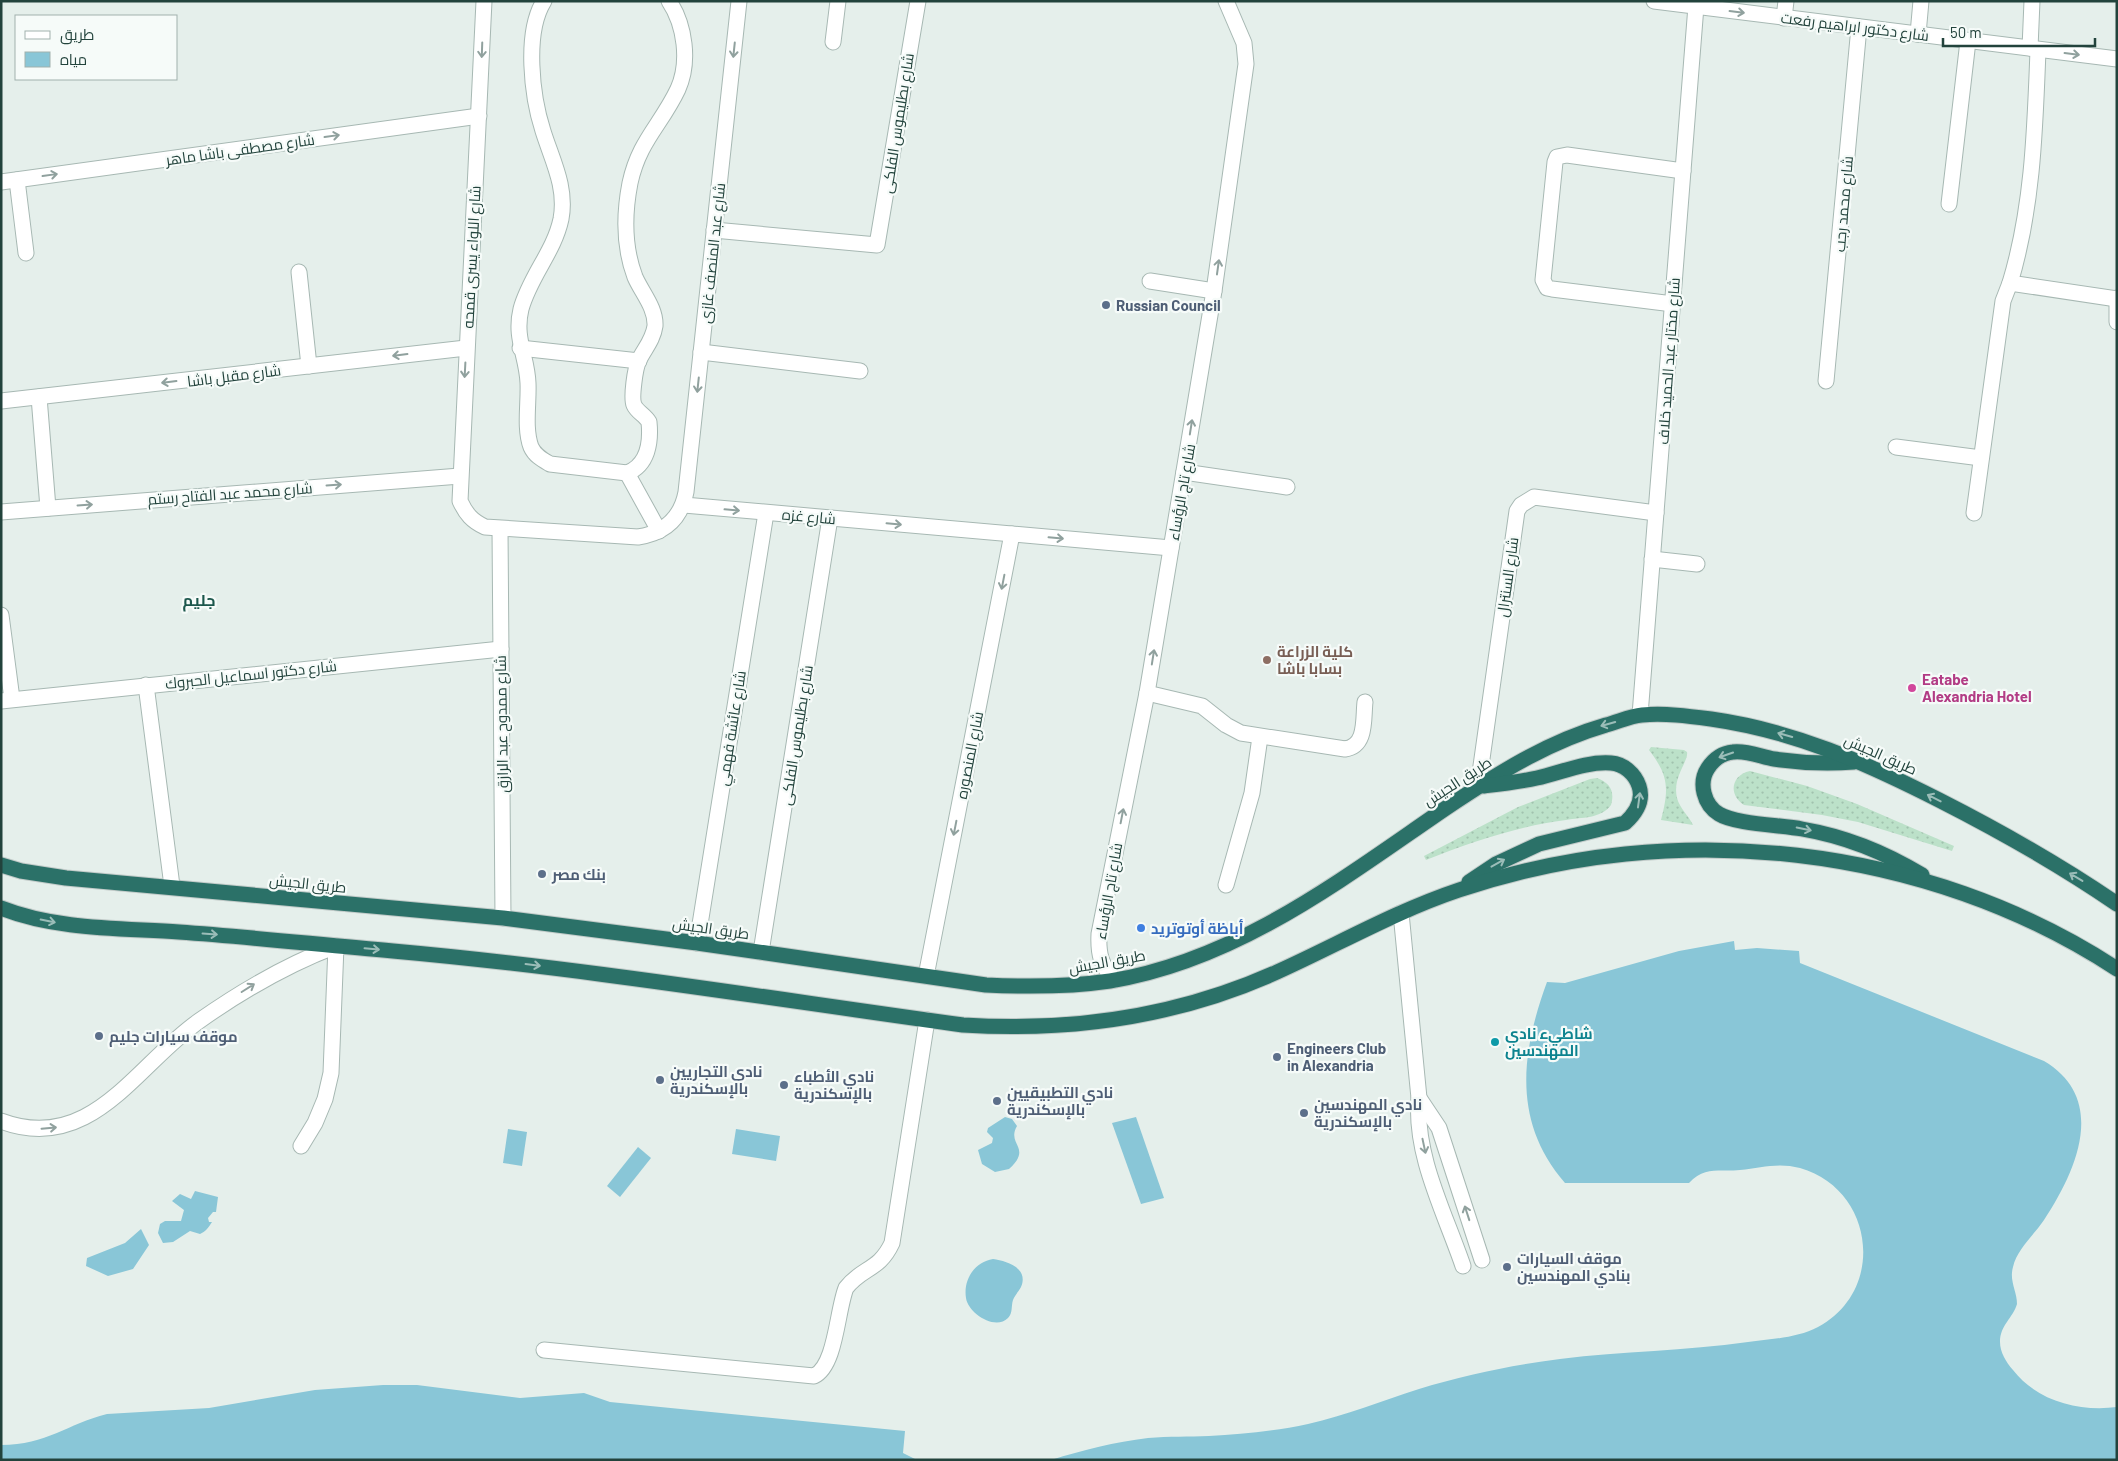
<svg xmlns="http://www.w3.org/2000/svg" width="2118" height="1461" viewBox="0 0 2118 1461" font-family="Barlow,Cairo,sans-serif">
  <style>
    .grass { fill: url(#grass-dots) }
    .water { fill: #89c6d7 }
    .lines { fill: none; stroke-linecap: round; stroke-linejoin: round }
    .minor-casing { stroke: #a7b8b3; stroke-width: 17 }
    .highway-casing { stroke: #c1cac8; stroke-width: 17 }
    .minor { stroke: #fff; stroke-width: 15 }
    .highway { stroke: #2b7168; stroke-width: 15 }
    .oneway { stroke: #90a19e }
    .oneway2 { stroke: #9bbdb8 }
    .service-dot { fill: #5c6f8a; stroke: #f6fbf9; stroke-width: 2 }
    .education-dot { fill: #8d6e63; stroke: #f6fbf9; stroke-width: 2 }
    .hotel-dot { fill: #d1479c; stroke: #f6fbf9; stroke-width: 2 }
    .shop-dot { fill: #3f7fe0; stroke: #f6fbf9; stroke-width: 2 }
    .culture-dot { fill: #0f9aa8; stroke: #f6fbf9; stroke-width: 2 }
    .labels { text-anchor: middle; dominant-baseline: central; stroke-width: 4.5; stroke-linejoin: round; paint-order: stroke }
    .street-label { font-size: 15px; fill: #22433c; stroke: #f6fbf9 }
    .service-label { font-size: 15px; font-weight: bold; fill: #4e5e75; stroke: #f6fbf9; text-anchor: start }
    .education-label { font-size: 15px; font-weight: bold; fill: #785e54; stroke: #f6fbf9; text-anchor: start }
    .hotel-label { font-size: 15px; font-weight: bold; fill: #b23c85; stroke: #f6fbf9; text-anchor: start }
    .shop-label { font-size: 15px; font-weight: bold; fill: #366cbe; stroke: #f6fbf9; text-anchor: start }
    .culture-label { font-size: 15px; font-weight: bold; fill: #0d838f; stroke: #f6fbf9; text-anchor: start }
    .neighbourhood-label { font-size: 16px; font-weight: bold; fill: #1c574c; stroke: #f6fbf9 }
  </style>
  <defs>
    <pattern id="grass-dots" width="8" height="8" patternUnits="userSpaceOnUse" patternTransform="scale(1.25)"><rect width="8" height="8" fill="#bce1c9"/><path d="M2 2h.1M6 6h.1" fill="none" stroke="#a1c2ae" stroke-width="1.8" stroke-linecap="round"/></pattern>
  </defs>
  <rect width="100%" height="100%" fill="#e5efeb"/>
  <g class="grass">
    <path d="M1651,747L1684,750L1687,752C1689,761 1672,777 1677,798C1680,809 1689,816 1693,825L1661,820C1669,789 1669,776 1649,750Z"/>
    <path d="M1750,771L1807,786L1857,804L1954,846L1952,851L1858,822L1822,815L1744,805C1728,795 1731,775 1750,771Z"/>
    <path d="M1597,778C1610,783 1615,791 1611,805C1601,819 1582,817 1566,820C1518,826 1471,842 1426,860L1424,856L1518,807L1590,779Z"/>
  </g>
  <g class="water">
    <path d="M1734,941L1735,950L1757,948L1799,951L1800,963L2044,1061C2108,1099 2077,1170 2044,1220C2034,1235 2017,1249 2013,1267C2009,1281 2017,1291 2017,1304C2013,1318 2000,1325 2000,1342C2000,1352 2006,1362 2013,1370C2037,1401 2079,1412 2117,1407V1460H1051C1083,1450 1115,1442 1148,1438C1169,1436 1189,1437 1209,1436C1242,1434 1276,1431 1308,1424C1346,1415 1382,1401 1419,1389C1465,1375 1513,1365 1560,1359C1623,1351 1685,1351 1748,1342C1771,1339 1797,1338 1818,1327C1887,1290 1874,1189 1800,1168C1778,1162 1761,1168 1740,1170C1719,1172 1705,1166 1689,1183H1565C1512,1122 1521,1053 1547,982L1565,983L1679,951Z"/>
    <path d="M1005,1117L1012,1119L1017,1126C1006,1145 1033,1147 1009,1169L995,1172L982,1164L978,1150L992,1143L993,1138L987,1132L988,1128Z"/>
    <polygon points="1136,1117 1164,1198 1141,1204 1112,1123"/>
    <polygon points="508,1129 527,1132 522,1166 503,1163"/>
    <polygon points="736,1129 780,1136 776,1161 732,1154"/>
    <polygon points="638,1147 651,1158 620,1197 607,1186"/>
    <path d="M195,1191L218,1197L216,1212H213L208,1218L209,1222H212C209,1227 205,1232 200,1234L190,1231L173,1242L163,1243L158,1233L160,1224L165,1221H181L184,1210L172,1201L180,1194L191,1199Z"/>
    <polygon points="141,1229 149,1245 133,1269 108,1276 86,1266 87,1258 125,1243"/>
    <path d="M993,1259C1007,1261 1029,1268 1021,1287C1019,1291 1015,1295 1013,1300C1011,1306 1013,1313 1008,1318C995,1331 968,1313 966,1298C963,1279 975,1262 993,1259Z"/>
    <path d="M383,1385H417L520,1398L584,1393L610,1402L905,1431L903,1453L917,1460H1V1445C47,1445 67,1424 107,1414L209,1408L315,1390Z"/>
  </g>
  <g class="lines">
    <g class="minor-casing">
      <g id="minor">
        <path d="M484,1L460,501C466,514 472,521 485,527L638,537C664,533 681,519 686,492L739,1"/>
        <path d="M544,1C524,33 532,97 543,131C552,160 567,187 561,219C554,252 530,276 521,309C514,338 527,356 528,383C529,403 524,428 531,447C535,456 543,460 550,464L627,473C648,465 651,442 649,422C645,415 637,412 634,405C631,398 635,368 639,360C645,348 653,340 655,326C656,308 642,293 635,277C624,248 624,214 630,183C639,141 661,125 678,89C690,62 685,25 669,1"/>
        <polyline points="1654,1 2117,59"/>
        <polyline points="1784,18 1786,1"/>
        <polyline points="1918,34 1921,1"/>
        <polyline points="833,42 838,1"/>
        <polyline points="2030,48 2032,1"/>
        <path d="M2038,50C2035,128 2033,207 2010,283L2117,299"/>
        <polyline points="17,180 26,253"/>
        <polyline points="1,182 479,116"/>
        <polyline points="1949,204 1968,41"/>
        <polyline points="714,230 877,245 918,1"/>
        <polyline points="299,272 309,366"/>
        <polyline points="1150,281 1214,291"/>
        <polyline points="2117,298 2117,322"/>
        <polyline points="1673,304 1552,289 1547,288 1543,280 1555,162 1557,157 1567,155 1683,171"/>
        <polyline points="520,348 639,361"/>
        <polyline points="701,352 860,371"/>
        <polyline points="1826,381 1859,27"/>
        <polyline points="39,397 48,508"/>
        <polyline points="1,401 466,348"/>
        <polyline points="1896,447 1981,458"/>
        <polyline points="1184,472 1287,487"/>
        <polyline points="627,473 659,531"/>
        <polyline points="684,505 1171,548"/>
        <polyline points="1,512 460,476"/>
        <polyline points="1974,513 2003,301 2010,283"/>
        <polyline points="500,529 503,918"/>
        <polyline points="1652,559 1697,564"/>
        <polyline points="1,615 12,699"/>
        <polyline points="146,685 172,886"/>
        <path d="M1147,693L1202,706L1226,725L1241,733L1345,749C1367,746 1363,719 1365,702"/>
        <polyline points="1,701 501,649"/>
        <polyline points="1640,715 1696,6"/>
        <polyline points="1478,787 1517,511 1521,505 1534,497 1656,513"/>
        <polyline points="1226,885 1252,793 1260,737"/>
        <path d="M1401,913L1419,1098C1414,1155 1445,1213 1463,1266"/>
        <polyline points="697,943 766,513"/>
        <polyline points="761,952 830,518"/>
        <polyline points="926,976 1012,534"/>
        <path d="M1114,980C1101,965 1098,954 1099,934L1147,693L1214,291L1246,64L1244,43L1226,1"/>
        <polyline points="1419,1098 1439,1128 1482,1260"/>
        <path d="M1,1121C91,1155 136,1065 199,1021C243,990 286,965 336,946L331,1073L325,1099L315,1123L301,1146"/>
        <path d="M544,1350L814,1376C836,1366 837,1310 846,1288C862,1267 879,1271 892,1243L927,1020"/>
      </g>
    </g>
    <g class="highway-casing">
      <g id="highway">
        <path d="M1854,762C1827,764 1801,763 1774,759C1762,757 1746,750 1733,752C1723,753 1714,759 1708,768C1698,783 1704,805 1719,814C1735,824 1781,825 1802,829C1843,836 1886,853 1922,875"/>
        <path d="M1,865L21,871L66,878L503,918L697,943L986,985C1028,987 1069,987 1110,981C1238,960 1342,879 1446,808C1497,774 1547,742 1606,725C1618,722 1630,716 1642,715C1665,713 1688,716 1711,719C1795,731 1864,762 1939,800C2000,831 2060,865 2117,904"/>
        <path d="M1469,882L1496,864L1539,844L1625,823C1636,813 1644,801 1639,786C1635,774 1624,764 1611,763C1587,761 1560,773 1537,778C1519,782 1501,784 1484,786"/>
        <path d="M1,908C57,930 120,928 179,932C251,937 322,945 393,951C584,968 773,999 963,1025C1072,1032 1177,1017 1277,972C1337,945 1396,911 1459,890C1674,817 1926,844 2117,969"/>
      </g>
    </g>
    <use href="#minor" class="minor"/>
    <use href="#highway" class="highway"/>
  </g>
  <defs><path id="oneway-shaft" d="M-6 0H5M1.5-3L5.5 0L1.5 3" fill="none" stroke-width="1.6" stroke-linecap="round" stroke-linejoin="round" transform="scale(1.25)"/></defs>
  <g class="oneway">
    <use href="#oneway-shaft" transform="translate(1737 12) rotate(7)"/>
    <use href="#oneway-shaft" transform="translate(482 50) rotate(92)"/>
    <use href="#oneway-shaft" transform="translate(734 50) rotate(96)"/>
    <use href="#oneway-shaft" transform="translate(2072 54) rotate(7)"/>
    <use href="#oneway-shaft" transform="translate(332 136) rotate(-8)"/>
    <use href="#oneway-shaft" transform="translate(50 175) rotate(-8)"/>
    <use href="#oneway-shaft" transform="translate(1218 267) rotate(-82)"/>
    <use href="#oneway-shaft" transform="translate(400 355) rotate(173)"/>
    <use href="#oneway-shaft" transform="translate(465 370) rotate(93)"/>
    <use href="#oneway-shaft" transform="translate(169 382) rotate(173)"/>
    <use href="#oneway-shaft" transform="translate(698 385) rotate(96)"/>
    <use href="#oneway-shaft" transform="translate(1191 427) rotate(-81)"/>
    <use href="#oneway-shaft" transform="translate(334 485) rotate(-4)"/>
    <use href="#oneway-shaft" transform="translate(85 505) rotate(-4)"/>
    <use href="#oneway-shaft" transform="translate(732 510) rotate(5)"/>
    <use href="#oneway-shaft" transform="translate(894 524) rotate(5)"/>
    <use href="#oneway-shaft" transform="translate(1056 538) rotate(5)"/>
    <use href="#oneway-shaft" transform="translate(1003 582) rotate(101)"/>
    <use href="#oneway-shaft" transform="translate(1153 657) rotate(-81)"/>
    <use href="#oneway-shaft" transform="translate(1122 816) rotate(-79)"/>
    <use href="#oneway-shaft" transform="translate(955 828) rotate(101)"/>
    <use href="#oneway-shaft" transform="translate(248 988) rotate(-32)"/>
    <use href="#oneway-shaft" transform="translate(49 1128) rotate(-5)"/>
    <use href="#oneway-shaft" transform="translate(1424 1146) rotate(78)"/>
    <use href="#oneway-shaft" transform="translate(1467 1213) rotate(-108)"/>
  </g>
  <g class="oneway2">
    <use href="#oneway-shaft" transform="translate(1608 724) rotate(164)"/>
    <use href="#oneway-shaft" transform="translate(1785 735) rotate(-164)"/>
    <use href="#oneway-shaft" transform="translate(1726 755) rotate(161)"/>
    <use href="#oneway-shaft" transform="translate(1934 798) rotate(-153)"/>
    <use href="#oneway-shaft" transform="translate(1639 800) rotate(-82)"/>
    <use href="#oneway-shaft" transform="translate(1804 829) rotate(12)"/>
    <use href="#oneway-shaft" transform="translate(1498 863) rotate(-29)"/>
    <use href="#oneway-shaft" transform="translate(2076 877) rotate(-149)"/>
    <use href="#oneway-shaft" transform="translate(48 921) rotate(11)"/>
    <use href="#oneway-shaft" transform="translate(210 934) rotate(4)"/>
    <use href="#oneway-shaft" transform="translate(372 949) rotate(5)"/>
    <use href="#oneway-shaft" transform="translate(533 965) rotate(7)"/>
  </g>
  <g class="service-dot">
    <circle cx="1106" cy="305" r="5"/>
    <circle cx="542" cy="874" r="5"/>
    <circle cx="99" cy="1036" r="5"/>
    <circle cx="1277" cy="1057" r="5"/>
    <circle cx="660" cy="1080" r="5"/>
    <circle cx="784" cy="1085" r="5"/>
    <circle cx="997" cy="1101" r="5"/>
    <circle cx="1304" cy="1113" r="5"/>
    <circle cx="1507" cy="1267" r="5"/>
  </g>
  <circle class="education-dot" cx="1267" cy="660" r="5"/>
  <circle class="hotel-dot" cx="1912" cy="688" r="5"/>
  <circle class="shop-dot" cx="1141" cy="928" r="5"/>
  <circle class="culture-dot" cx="1495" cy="1042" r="5"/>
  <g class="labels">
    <g class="street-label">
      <text transform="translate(1855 26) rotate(7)">شارع دكتور ابراهيم رفعت</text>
      <text transform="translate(897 123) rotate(-81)">شارع بطليموس الفلكى</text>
      <text transform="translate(240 149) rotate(-8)">شارع مصطفى باشا ماهر</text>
      <text transform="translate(1843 204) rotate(-85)">شارع محمد رجب</text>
      <text transform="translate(712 253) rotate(-84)">شارع عبد المنصف غازى</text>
      <text transform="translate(471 257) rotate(-87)">شارع اللواء يسرى قمحه</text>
      <text transform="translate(1668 361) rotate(-86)">شارع مختار عبد الحميد خلاف</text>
      <text transform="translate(234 375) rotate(-7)">شارع مقبل باشا</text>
      <text transform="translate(1181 492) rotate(-80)">شارع تاج الرؤساء</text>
      <text transform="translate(230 493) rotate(-4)">شارع محمد عبد الفتاح رستم</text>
      <text transform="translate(809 516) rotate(5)">شارع غزه</text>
      <text transform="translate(1507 577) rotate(-82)">شارع السنترال</text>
      <text transform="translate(251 674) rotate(-6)">شارع دكتور اسماعيل الحبروك</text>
      <text transform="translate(501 724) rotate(-91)">شارع ممدوح عبد الرازق</text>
      <text transform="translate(731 728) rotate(-81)">شارع عائشة فهمي</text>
      <text transform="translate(796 735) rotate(-81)">شارع بطليموس الفلكى</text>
      <text transform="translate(1881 754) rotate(24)">طريق الجيش</text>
      <text transform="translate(969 755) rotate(-79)">شارع المنصوره</text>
      <text transform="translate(1457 781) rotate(-33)">طريق الجيش</text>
      <text transform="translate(308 883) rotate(6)">طريق الجيش</text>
      <text transform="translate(1108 891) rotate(-80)">شارع تاج الرؤساء</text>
      <text transform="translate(711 928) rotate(8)">طريق الجيش</text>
      <text transform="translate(1107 961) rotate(-10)">طريق الجيش</text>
    </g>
    <g class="service-label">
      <text x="1116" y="305">Russian Council</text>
      <text x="552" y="874">بنك مصر</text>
      <text x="109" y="1036">موقف سيارات جليم</text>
      <text x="1287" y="1048">Engineers Club<tspan x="1287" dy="17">in Alexandria</tspan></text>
      <text x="670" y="1071">نادي التجاريين<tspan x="670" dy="17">بالإسكندرية</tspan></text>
      <text x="794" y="1076">نادي الأطباء<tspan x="794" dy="17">بالإسكندرية</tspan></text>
      <text x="1007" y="1092">نادي التطبيقيين<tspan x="1007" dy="17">بالإسكندرية</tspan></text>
      <text x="1314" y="1104">نادي المهندسين<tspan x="1314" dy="17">بالإسكندرية</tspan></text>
      <text x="1517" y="1258">موقف السيارات<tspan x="1517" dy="17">بنادي المهندسين</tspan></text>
    </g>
    <g class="education-label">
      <text x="1277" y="651">كلية الزراعة<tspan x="1277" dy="17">بسابا باشا</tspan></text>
    </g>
    <g class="hotel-label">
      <text x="1922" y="679">Eatabe<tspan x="1922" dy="17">Alexandria Hotel</tspan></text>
    </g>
    <g class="shop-label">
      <text x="1151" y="928">أباظة أوتوتريد</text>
    </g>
    <g class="culture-label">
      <text x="1505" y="1033">شاطيء نادي<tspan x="1505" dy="17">المهندسين</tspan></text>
    </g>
    <g class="neighbourhood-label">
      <text x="199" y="599">جليم</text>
    </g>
  </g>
  <rect width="2118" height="1461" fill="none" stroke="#22433c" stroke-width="5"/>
  <rect x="15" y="15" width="162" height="65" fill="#f6fbf9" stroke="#a1b1ad"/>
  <rect x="25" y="31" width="25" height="8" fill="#ffffff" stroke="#a1b1ad"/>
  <text x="60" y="40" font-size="15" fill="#22433c">طريق</text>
  <rect x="25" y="52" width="25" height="15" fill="#89c6d7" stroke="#a1b1ad"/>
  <text x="60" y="65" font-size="15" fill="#22433c">مياه</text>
  <path d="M1943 38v8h152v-8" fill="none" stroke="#22433c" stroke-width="2.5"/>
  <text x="1950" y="38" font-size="15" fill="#22433c" stroke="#f6fbf9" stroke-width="4" paint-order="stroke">50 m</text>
</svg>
